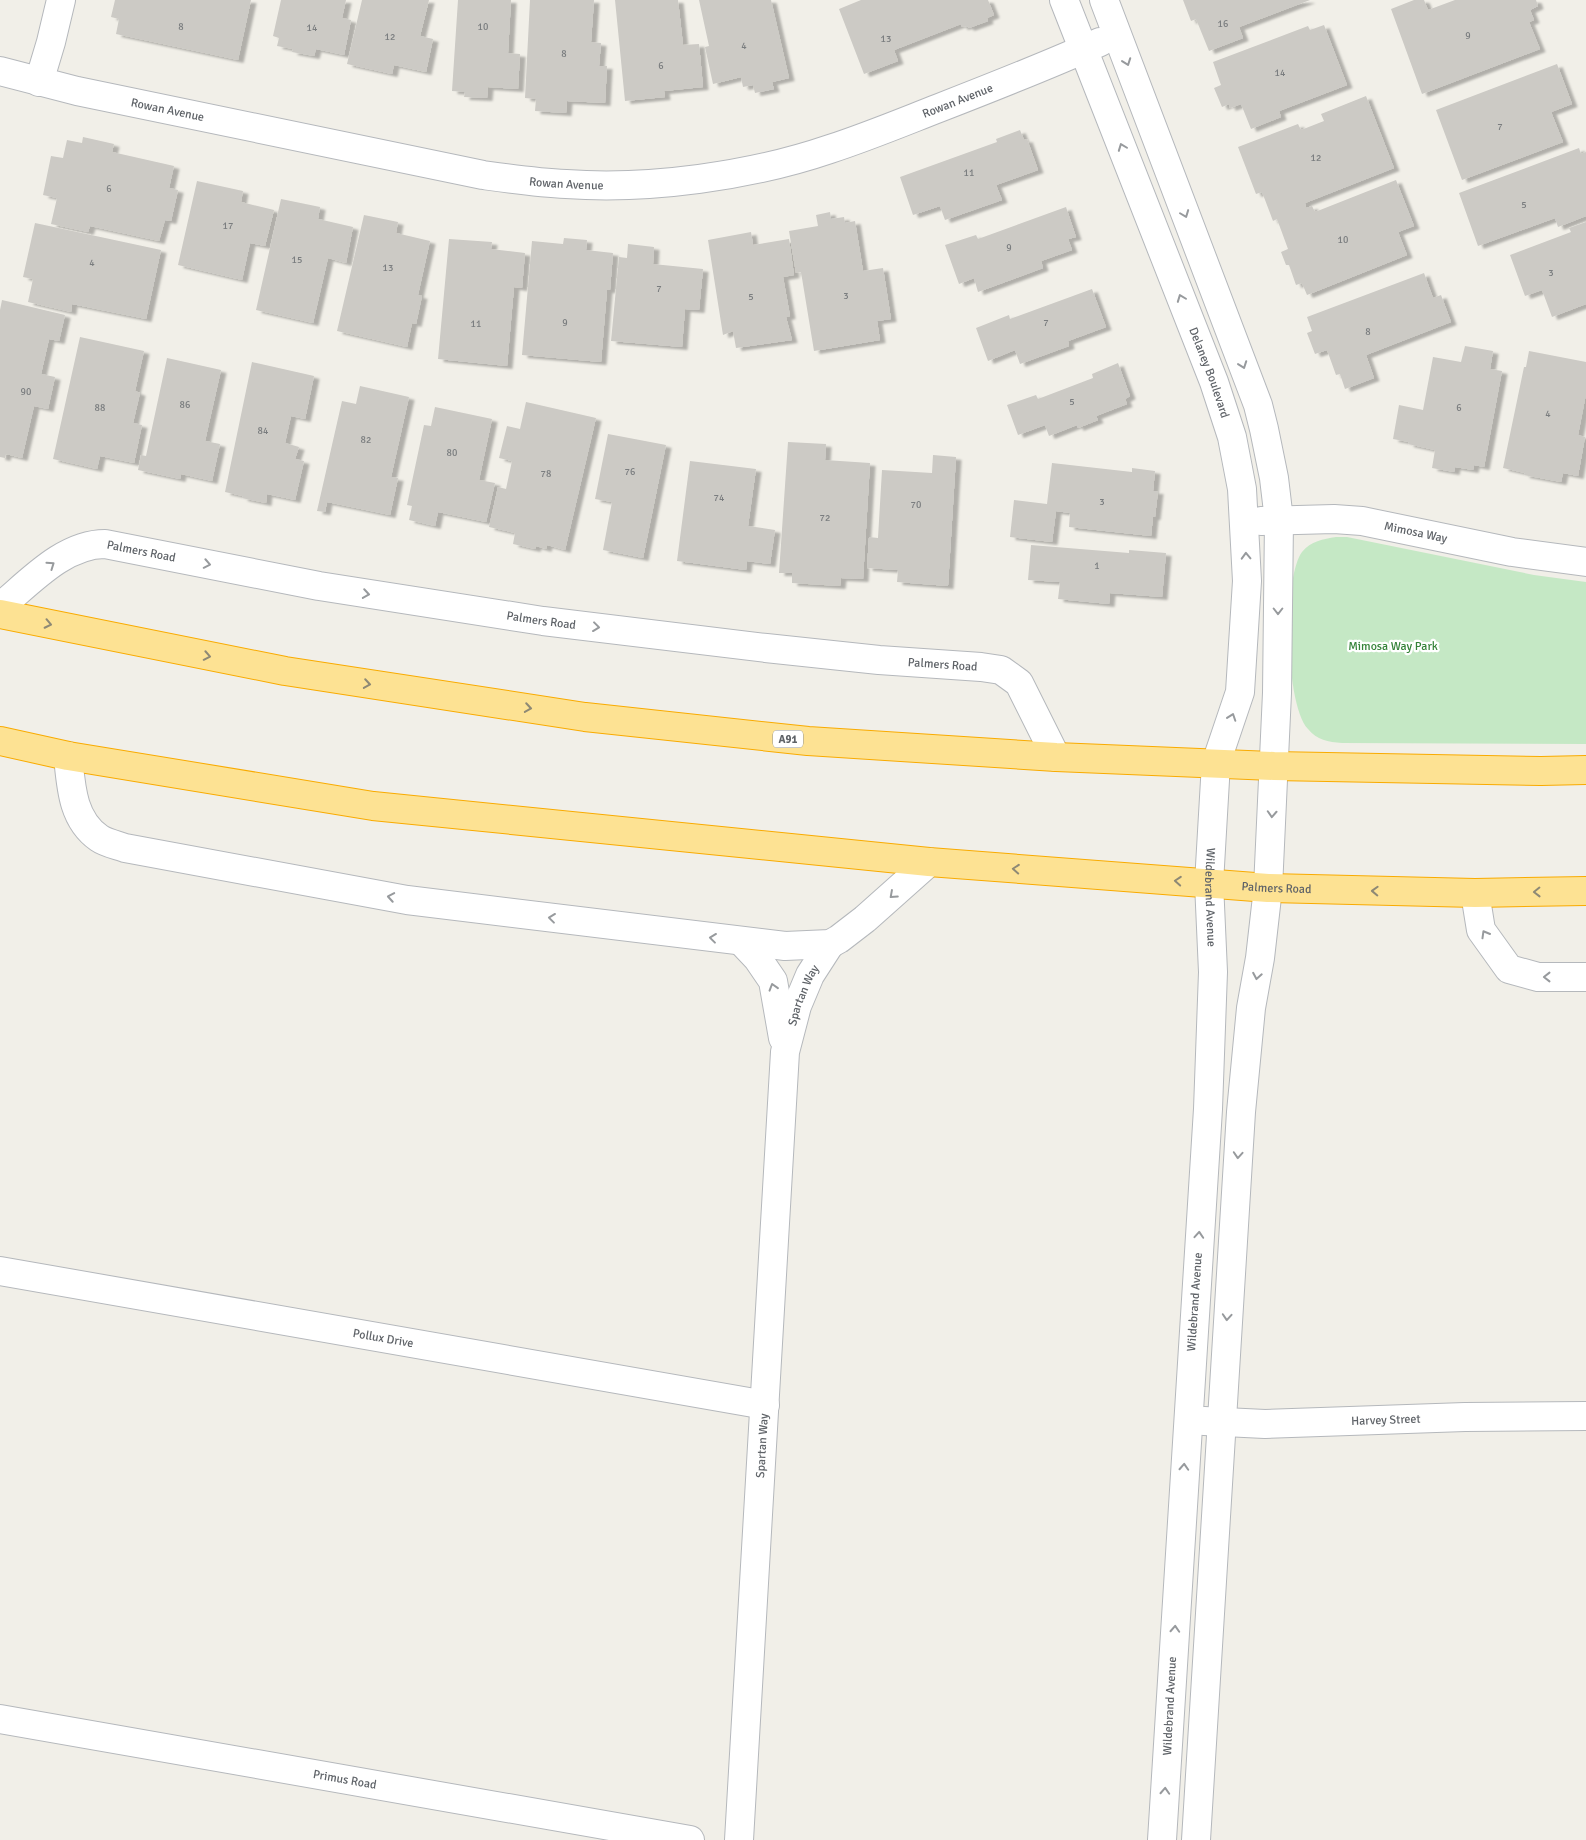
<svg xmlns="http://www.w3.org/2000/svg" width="1586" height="1840" viewBox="0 0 1586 1840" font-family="Signika,sans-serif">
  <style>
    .green { fill: #c5e8c5 }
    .building { fill: #cccac5; filter: url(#shadow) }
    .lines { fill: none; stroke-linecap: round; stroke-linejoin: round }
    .street-casing { stroke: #b5b8bc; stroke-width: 30 }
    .highway-casing { stroke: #f9ab00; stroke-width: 30 }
    .street { stroke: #fff; stroke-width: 28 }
    .highway { stroke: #fde293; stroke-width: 28 }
    .oneway { stroke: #979a9d }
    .oneway2 { stroke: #8e8975 }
    .labels { text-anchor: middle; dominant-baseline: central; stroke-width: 4.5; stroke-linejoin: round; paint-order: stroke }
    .number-label { font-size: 10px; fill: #7a7d7f }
    .shield { fill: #fff; stroke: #8f9295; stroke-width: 1 }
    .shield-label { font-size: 11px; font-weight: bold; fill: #5f6368 }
    .street-label { font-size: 12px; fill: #5f6368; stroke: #fff }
    .park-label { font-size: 12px; fill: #348238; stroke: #fff }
  </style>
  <defs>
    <filter id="shadow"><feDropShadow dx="5.5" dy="3" stdDeviation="1" flood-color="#0004"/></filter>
  </defs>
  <rect width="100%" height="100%" fill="#f1efe8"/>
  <path class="green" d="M1336,537H1347L1534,575L1586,582V744L1342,743C1328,742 1317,740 1308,729C1285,705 1283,577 1302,552C1311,541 1323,539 1336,537Z"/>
  <g class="building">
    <polygon points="115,0 251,0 238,60 116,34 119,19 111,17"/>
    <polygon points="281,0 346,0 342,18 351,20 344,55 316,49 314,56 292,52 293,49 277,46 279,38 273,36"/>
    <polygon points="362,0 429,0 420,36 433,39 426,72 394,65 392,74 347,64"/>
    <polygon points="458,0 511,0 508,53 520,54 518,89 488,87 487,98 464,97 465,92 452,91"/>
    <polygon points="530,0 594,0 591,42 601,43 599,66 607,66 605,103 567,101 566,113 535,111 536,99 525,98"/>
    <polygon points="615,0 678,0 683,45 699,44 703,87 664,91 665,97 625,101"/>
    <polygon points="699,0 771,0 789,78 772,82 774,89 755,93 753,85 743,87 741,77 713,84 705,47 709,46"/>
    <polygon points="861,0 988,0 994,15 987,18 988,21 969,28 967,26 962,27 961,24 894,50 898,61 864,74 839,9"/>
    <polygon points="1183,0 1310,0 1239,27 1243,38 1209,51 1196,19 1191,21"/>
    <polygon points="1414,0 1424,0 1428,10 1455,0 1536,0 1538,6 1530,10 1534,20 1529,22 1540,49 1422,94 1391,9"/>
    <polygon points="1324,25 1347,85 1279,111 1281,117 1251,129 1241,104 1230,108 1229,104 1222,107 1214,88 1221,85 1213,62 1308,26 1310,30"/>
    <polygon points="1557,64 1572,104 1551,112 1563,142 1462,180 1436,110"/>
    <polygon points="1366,96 1394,168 1305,203 1306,208 1312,206 1315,212 1396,180 1414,226 1398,232 1407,255 1307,295 1302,283 1296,285 1289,265 1286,265 1281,252 1288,249 1277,219 1273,221 1262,192 1256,194 1238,147 1298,124 1301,130 1324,121 1321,114"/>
    <polygon points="1020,130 1024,140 1027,139 1038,170 996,185 1002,200 945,220 940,206 913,215 900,177 997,142 996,139"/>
    <polygon points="83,137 114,144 112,152 174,166 169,188 178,190 171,221 165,220 159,241 90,226 88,232 51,224 57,198 43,195 51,156 63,158 67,140 82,143"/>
    <polygon points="1579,148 1581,154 1586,152 1586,216 1558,227 1555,218 1478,246 1459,193"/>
    <polygon points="197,181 243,191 241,202 274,210 265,246 250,243 242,280 178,265"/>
    <polygon points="281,199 320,207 318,219 353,227 346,263 328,258 313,323 256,310"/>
    <polygon points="1066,207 1076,237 1068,239 1072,250 1041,261 1043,268 978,292 974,278 959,284 945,245 976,235 978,239"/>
    <polygon points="830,212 831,219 844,217 845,223 855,221 863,271 883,268 891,319 877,321 880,340 814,351 801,272 796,273 789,231 818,226 816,215"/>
    <polygon points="364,215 398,222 396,233 430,241 418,295 422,296 416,324 412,323 407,347 337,331"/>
    <polygon points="1586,222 1586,304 1552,317 1542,290 1525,296 1510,255 1571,232 1569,228"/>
    <polygon points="35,223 161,250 146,319 72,304 71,312 28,302 33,279 23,277"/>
    <polygon points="751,232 753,245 789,239 794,275 783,277 790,316 786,317 792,340 736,348 733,331 723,335 708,240"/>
    <polygon points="564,238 587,240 586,250 613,253 610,290 607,290 601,362 522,355 532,241 563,244"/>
    <polygon points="449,239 492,242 491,249 525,253 522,288 514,287 507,366 438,359"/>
    <polygon points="628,244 654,247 653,264 703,269 699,310 685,309 682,347 611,341 619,257 627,258"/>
    <polygon points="1424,273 1433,298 1441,295 1451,322 1366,355 1374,378 1345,389 1340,374 1336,375 1327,350 1315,354 1307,333 1312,331 1307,317"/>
    <polygon points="1092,289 1106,327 1068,341 1069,346 1020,364 1015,350 988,361 976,328 1009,315 1010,319"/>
    <polygon points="2,300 65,315 59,341 49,339 41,374 55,377 48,409 34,406 22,458 6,454 5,458 0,457 0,310"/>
    <polygon points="80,337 144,351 135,391 140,393 133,423 142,425 134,463 100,456 97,469 53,459"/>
    <polygon points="1465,346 1493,351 1490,369 1502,371 1484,467 1474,465 1473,470 1455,467 1454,472 1432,468 1435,450 1408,444 1409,442 1393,439 1399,405 1423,410 1433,357 1461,362"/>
    <polygon points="1529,351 1586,362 1586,394 1578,435 1585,437 1578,476 1563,473 1561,482 1524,475 1525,473 1503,468 1524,367 1526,367"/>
    <polygon points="167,358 221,370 205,441 220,444 212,481 181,474 180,479 138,470 141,455 146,456"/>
    <polygon points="252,362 314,376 305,419 291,416 285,443 299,447 295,459 304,461 295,500 267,494 266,503 242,498 243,496 225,492"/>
    <polygon points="1118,363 1130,396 1125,399 1127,404 1096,416 1098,420 1078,428 1077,425 1049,436 1045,425 1018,435 1007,405 1036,395 1038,399 1093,378 1092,374"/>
    <polygon points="360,386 409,397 391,477 398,478 390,515 327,502 325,512 317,511 342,401 356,404"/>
    <polygon points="526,402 596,418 565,550 547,545 546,549 536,546 535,549 513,544 515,533 489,527 498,487 506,489 512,461 499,458 507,426 520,429"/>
    <polygon points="435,407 492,419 479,480 495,483 486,522 438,512 435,526 409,520 412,506 407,505 424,425 431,426"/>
    <polygon points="608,434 666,445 643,558 603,550 612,502 595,499"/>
    <polygon points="788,442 826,444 825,460 870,463 863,579 841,578 840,586 792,583 792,573 779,573"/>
    <polygon points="933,455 956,457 948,586 897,582 898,570 867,568 869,537 878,538 882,470 932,473"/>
    <polygon points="690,461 756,469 748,526 775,530 770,564 747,561 746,570 677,561"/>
    <polygon points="1052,463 1132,472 1132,468 1155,471 1153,491 1158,491 1155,517 1153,517 1151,536 1069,527 1070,513 1056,511 1052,542 1010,537 1014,500 1047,504"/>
    <polygon points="1031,545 1129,553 1129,550 1166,553 1162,597 1110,593 1109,604 1058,599 1060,582 1028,580"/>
  </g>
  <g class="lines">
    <g class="street-casing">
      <g id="street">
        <path id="s1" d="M1064,0L1214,382L1232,437L1242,489L1247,581L1240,692L1216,763L1209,883L1213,972L1208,1109L1162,1840"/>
        <polyline points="1104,0 1258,405 1264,429 1274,478 1279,520 1277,693 1268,888 1260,958 1251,1008 1241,1112 1196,1840"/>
        <path id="s2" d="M0,71L77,91L483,175C511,179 538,183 566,184C649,190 751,176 830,149C867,137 903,122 939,108C993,87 1047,66 1100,42"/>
        <polyline points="39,82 51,42 61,0"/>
        <path id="s3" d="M1261,521L1334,519L1362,521L1512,552L1586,562"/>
        <path id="s4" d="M0,607C30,582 64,544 105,544L319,586L543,621L766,648L879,660L981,667L1001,670L1019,683L1056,757"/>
        <path d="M68,756C71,786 72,819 99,838C106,843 117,845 125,848L407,900L785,946L830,944L839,939L865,919L929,862"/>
        <polyline points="1475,893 1481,930 1509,969 1538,977 1586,977"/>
        <polyline points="741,941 758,959 773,981 783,1038"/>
        <path id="s5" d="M0,1271L765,1405"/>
        <path id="s6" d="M1204,1421L1265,1424L1465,1417L1586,1416"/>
        <path id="s7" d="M0,1719L690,1840"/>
        <path id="s8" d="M739,1840L785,1052L797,1006L810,975L830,944"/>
      </g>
    </g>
    <g class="highway-casing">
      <g id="highway">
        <polyline points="0,614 285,671 585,717 808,741 1056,757 1274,766 1541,771 1586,770"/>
        <path id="s9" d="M0,741L68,756L373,806L929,862L1268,888L1475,893L1586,891"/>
      </g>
    </g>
    <use href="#street" class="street"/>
    <use href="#highway" class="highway"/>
  </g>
  <defs><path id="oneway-chevron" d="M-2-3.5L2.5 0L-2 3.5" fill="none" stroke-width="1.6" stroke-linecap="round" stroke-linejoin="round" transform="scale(1.25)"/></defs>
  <g class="oneway">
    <use href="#oneway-chevron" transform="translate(1127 62) rotate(70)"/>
    <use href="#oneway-chevron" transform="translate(1122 147) rotate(-111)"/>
    <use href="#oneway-chevron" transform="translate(1185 214) rotate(69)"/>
    <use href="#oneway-chevron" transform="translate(1181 298) rotate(-111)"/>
    <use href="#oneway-chevron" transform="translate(1243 365) rotate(70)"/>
    <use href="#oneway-chevron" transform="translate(1246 556) rotate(-92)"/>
    <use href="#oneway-chevron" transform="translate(207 564) rotate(11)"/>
    <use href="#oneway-chevron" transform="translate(51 565) rotate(-35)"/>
    <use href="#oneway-chevron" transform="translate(366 594) rotate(9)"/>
    <use href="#oneway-chevron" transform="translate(1278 611) rotate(90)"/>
    <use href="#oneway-chevron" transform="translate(596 627) rotate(7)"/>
    <use href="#oneway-chevron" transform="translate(1232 717) rotate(-71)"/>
    <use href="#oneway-chevron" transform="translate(1272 814) rotate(93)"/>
    <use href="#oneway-chevron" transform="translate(893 895) rotate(138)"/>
    <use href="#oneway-chevron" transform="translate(391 897) rotate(-170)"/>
    <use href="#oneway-chevron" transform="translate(552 918) rotate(-173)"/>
    <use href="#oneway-chevron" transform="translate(1485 934) rotate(-120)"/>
    <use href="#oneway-chevron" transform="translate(713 938) rotate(-173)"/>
    <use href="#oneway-chevron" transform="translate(1257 976) rotate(100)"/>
    <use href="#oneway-chevron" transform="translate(1547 977) rotate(180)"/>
    <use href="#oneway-chevron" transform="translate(773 987) rotate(-107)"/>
    <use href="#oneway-chevron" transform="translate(1238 1155) rotate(94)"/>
    <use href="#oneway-chevron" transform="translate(1199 1235) rotate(-86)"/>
    <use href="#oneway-chevron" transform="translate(1227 1317) rotate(94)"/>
    <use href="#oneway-chevron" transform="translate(1184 1467) rotate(-87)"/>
    <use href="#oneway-chevron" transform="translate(1175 1629) rotate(-87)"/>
    <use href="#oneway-chevron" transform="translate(1165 1791) rotate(-87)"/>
  </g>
  <g class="oneway2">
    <use href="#oneway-chevron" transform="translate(48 624) rotate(12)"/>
    <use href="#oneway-chevron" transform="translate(207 656) rotate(11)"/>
    <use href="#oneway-chevron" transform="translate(367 684) rotate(9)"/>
    <use href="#oneway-chevron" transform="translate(528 708) rotate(9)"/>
    <use href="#oneway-chevron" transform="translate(1016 869) rotate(-176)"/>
    <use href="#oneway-chevron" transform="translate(1178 881) rotate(-176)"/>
    <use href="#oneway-chevron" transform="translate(1375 891) rotate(-178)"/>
    <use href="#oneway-chevron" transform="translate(1537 892) rotate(179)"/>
  </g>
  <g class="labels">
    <g class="number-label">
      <text x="1223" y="24">16</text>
      <text x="181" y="27">8</text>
      <text x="483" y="27">10</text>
      <text x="312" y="28">14</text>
      <text x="1468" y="36">9</text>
      <text x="390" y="37">12</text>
      <text x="886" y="39">13</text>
      <text x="744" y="46">4</text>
      <text x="564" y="54">8</text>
      <text x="661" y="66">6</text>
      <text x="1280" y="73">14</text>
      <text x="1500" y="127">7</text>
      <text x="1316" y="158">12</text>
      <text x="969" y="173">11</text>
      <text x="109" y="189">6</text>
      <text x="1524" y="205">5</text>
      <text x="228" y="226">17</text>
      <text x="1343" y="240">10</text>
      <text x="1009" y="248">9</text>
      <text x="297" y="260">15</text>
      <text x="92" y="263">4</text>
      <text x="388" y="268">13</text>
      <text x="1551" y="273">3</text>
      <text x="659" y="289">7</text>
      <text x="846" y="296">3</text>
      <text x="751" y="297">5</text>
      <text x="565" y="323">9</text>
      <text x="1046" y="323">7</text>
      <text x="476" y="324">11</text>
      <text x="1368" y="332">8</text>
      <text x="26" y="392">90</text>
      <text x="1072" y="402">5</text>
      <text x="185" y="405">86</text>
      <text x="100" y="408">88</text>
      <text x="1459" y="408">6</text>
      <text x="1548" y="414">4</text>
      <text x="263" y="431">84</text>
      <text x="366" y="440">82</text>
      <text x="452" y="453">80</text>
      <text x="630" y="472">76</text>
      <text x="546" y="474">78</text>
      <text x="719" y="498">74</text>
      <text x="1102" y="502">3</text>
      <text x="916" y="505">70</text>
      <text x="825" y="518">72</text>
      <text x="1097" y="566">1</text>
    </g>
    <rect class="shield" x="773" y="730.5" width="30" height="17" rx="4"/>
    <g class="shield-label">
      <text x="788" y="739">A91</text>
    </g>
    <g class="street-label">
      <text stroke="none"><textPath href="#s2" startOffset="982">Rowan Avenue</textPath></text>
      <text stroke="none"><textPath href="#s2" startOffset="172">Rowan Avenue</textPath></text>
      <text stroke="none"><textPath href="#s2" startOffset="578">Rowan Avenue</textPath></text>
      <text stroke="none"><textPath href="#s1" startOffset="400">Delaney Boulevard</textPath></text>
      <text stroke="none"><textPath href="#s3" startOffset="156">Mimosa Way</textPath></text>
      <text stroke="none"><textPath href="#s4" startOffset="162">Palmers Road</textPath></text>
      <text stroke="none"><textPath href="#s4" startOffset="568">Palmers Road</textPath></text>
      <text stroke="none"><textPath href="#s4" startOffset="972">Palmers Road</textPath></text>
      <text stroke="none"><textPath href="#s9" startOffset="1286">Palmers Road</textPath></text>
      <text stroke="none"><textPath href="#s1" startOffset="934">Wildebrand Avenue</textPath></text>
      <text stroke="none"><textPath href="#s8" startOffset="849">Spartan Way</textPath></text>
      <text transform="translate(1195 1302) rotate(-86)">Wildebrand Avenue</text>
      <text stroke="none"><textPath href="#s5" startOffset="389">Pollux Drive</textPath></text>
      <text stroke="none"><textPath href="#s6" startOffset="182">Harvey Street</textPath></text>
      <text stroke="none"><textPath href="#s8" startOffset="395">Spartan Way</textPath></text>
      <text transform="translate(1170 1706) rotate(-87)">Wildebrand Avenue</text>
      <text stroke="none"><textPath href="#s7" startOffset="350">Primus Road</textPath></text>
    </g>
    <g class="park-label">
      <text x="1393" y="646">Mimosa Way Park</text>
    </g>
  </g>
</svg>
